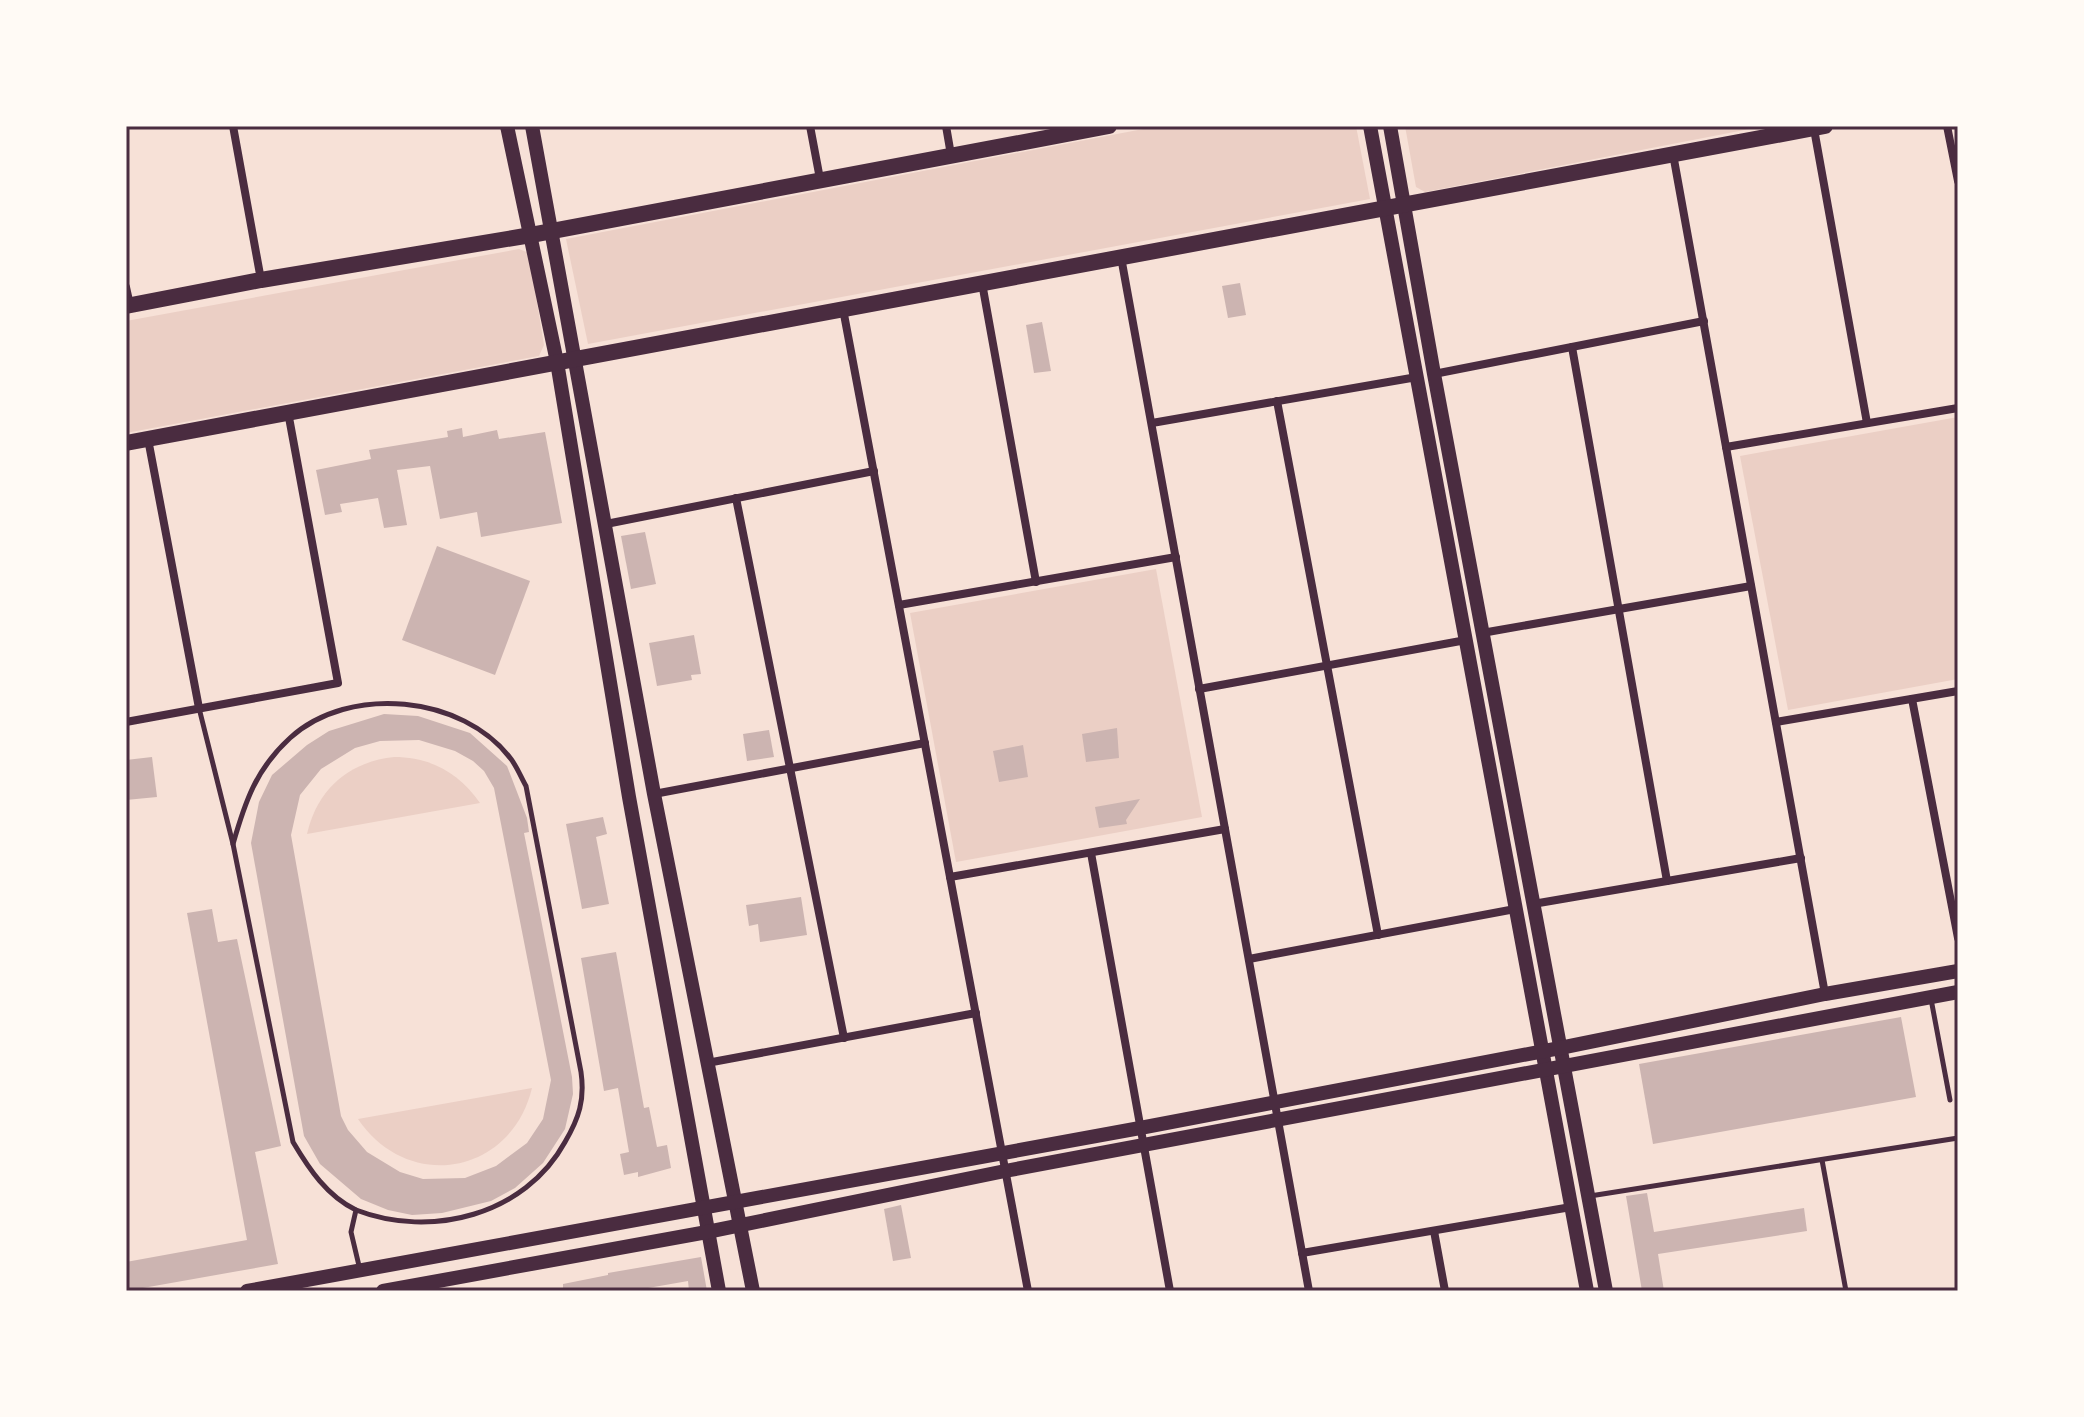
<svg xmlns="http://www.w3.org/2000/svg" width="2084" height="1417" viewBox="0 0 2084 1417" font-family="'Work Sans',sans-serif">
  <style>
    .green { fill: #ebcfc5 }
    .building { fill: #ccb4b1; fill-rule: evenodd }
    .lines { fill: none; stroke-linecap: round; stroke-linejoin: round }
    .service { stroke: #4a2c40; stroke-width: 5 }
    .minor { stroke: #4a2c40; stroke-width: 8 }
    .tertiary { stroke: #4a2c40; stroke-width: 14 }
    .secondary { stroke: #4a2c40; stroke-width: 16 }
    .neatline { fill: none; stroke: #4a2c40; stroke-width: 3 }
  </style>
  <rect width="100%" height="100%" fill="#f7e1d7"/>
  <g class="green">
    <polygon points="1159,126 1356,126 1370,199 588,344 566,239"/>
    <polygon points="1405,126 1765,126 1425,192 1416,187"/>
    <polygon points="519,249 529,253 544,345 539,356 126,433 126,321"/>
    <polygon points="1958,417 1958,679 1788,710 1740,456"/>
    <polygon points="1156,569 1202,817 956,862 910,613"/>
    <path d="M394,757C431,757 459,773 480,803L307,834C317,790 348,762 394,757Z"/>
    <path d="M532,1088C511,1175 408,1193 358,1119Z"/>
  </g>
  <g class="building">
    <polygon points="1240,283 1246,315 1228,318 1222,286"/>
    <polygon points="1042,322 1051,371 1034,373 1026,325"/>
    <polygon points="462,428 463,437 497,430 499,439 545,432 562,523 481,537 477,512 440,519 430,466 397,470 407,525 384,528 378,498 340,504 342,512 325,515 316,470 371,459 369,450 448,437 447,431"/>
    <polygon points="645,532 656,584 631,589 621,536"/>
    <polygon points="437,546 530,581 495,675 402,640"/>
    <polygon points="694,635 701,674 691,675 692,680 657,686 649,643"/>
    <path d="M384,714L418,716L470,733L507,766L527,818L529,832L524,833L572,1077L573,1094L565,1129L543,1163L515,1188L491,1201L442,1213L412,1215L388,1210L361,1199L320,1164L304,1136L251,843L259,802L272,775L307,745L329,731ZM419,740L455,751L473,761L484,771L494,788L551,1080L543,1119L527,1143L496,1166L465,1178L423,1179L400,1172L367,1152L348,1130L341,1116L291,835L300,795L321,769L355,748L380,741Z"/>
    <polygon points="1117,728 1119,758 1086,762 1082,734"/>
    <polygon points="769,730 774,757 747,761 743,734"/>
    <polygon points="1023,745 1028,777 999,782 993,751"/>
    <polygon points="152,757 157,797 126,800 126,760"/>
    <polygon points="1140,799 1126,820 1127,824 1099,828 1095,807"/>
    <polygon points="603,817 607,834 596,837 609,904 582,909 566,824"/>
    <polygon points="801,897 807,935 760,942 758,924 749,926 746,905"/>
    <polygon points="212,909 218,942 237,939 281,1146 255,1152 278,1264 126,1291 126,1262 247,1240 187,913"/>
    <polygon points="616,952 644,1108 649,1107 657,1147 667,1145 671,1168 638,1177 638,1172 624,1175 620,1154 629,1152 618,1088 604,1091 581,958"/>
    <polygon points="1901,1017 1916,1097 1653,1144 1639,1064"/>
    <polygon points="1647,1193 1654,1232 1804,1208 1807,1231 1658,1254 1664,1291 1642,1291 1626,1196"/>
    <polygon points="901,1205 911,1258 893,1261 884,1209"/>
    <polygon points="701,1257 707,1291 689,1291 688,1281 631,1291 563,1291 563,1284 608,1275 608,1273"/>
  </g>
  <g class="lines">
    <g class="service">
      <path d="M199,708L233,844L293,1142C309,1169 327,1196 356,1210L351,1232L360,1270"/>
      <path d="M233,844C245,802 256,769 290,738C349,684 463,695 511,759C517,767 521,777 526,786L581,1072C585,1100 579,1118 565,1142C525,1215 431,1239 356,1210"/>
      <polyline points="1931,999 1950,1100"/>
      <polyline points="1822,1160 1846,1291"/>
      <polyline points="1590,1196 1958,1138"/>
    </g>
    <g class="minor">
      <polyline points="233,126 261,280"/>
      <polyline points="810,126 820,179"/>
      <polyline points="946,126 951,155"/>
      <polyline points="1947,126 1958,181"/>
      <polyline points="1814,129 1867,423"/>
      <polyline points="1673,154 1825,994"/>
      <polyline points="1121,257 1309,1291"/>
      <polyline points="982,283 1036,582"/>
      <polyline points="126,287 130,305"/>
      <polyline points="843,309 1028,1291"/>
      <polyline points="1572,347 1667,881"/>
      <polyline points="1434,374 1704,321"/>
      <polyline points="1277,401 1378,935"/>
      <polyline points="1152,423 1417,377"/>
      <polyline points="148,439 199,708"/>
      <polyline points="1726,447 1958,408"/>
      <polyline points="736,498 844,1038"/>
      <polyline points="606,524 874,471"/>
      <polyline points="899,605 1176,557"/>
      <polyline points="1482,633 1751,586"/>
      <polyline points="1199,689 1466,640"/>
      <polyline points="1912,699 1958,938"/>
      <polyline points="126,722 338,683 288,412"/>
      <polyline points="1776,722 1958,691"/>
      <polyline points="654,794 925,743"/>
      <polyline points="1091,853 1170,1291"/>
      <polyline points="950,877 1225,829"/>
      <polyline points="1533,904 1801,858"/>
      <polyline points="1249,959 1515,909"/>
      <polyline points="707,1063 976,1013"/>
      <polyline points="1434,1231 1445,1291"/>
      <polyline points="1302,1253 1571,1207"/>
    </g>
    <g class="tertiary">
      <polyline points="507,126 557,362 629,797 719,1291"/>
      <polyline points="532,126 654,794 753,1291"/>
      <polyline points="1370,126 1587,1291"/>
      <polyline points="1390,126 1434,374 1606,1291"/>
      <polyline points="247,1291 1140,1128 1560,1048 1825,994 1958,971"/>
      <polyline points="383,1291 707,1232 1005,1171 1958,992"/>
    </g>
    <g class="secondary">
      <polyline points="126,306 261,280 531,235 1109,126"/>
      <polyline points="126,443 1825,126"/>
    </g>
  </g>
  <rect width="2084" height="1417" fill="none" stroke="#fffaf5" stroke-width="256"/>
  <rect x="128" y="128" width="1828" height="1161" class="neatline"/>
</svg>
